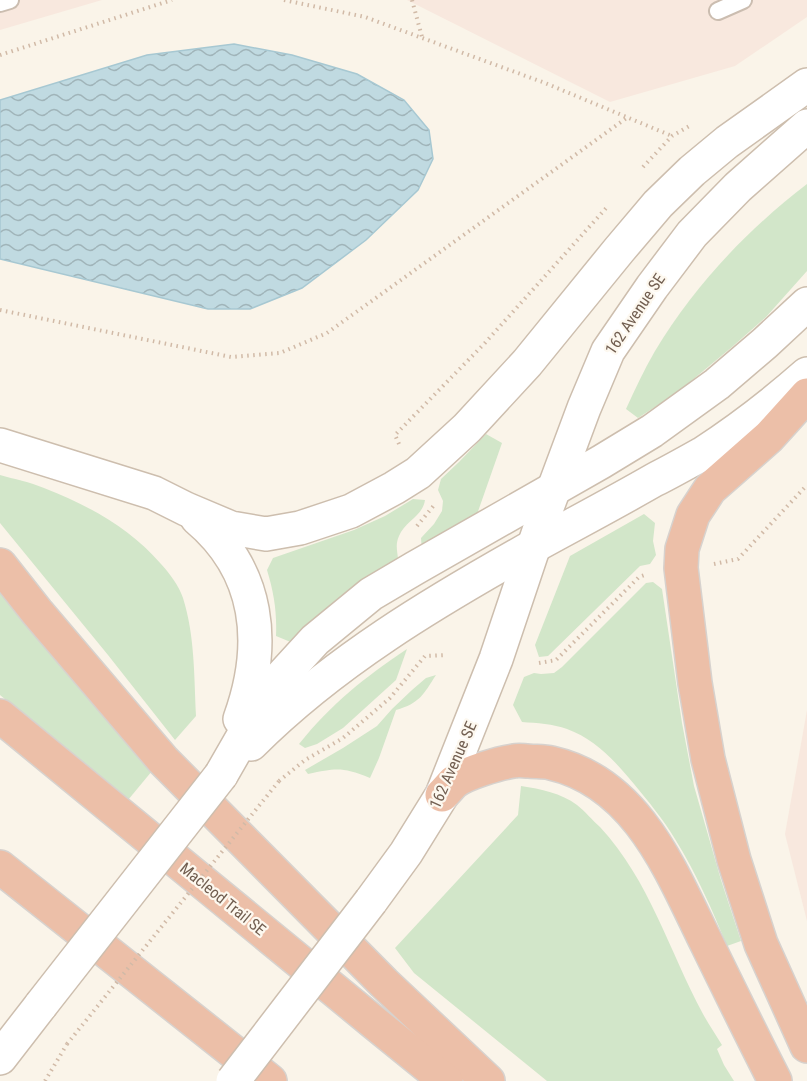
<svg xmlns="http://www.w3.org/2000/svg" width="807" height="1081" viewBox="0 0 807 1081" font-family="'Roboto Condensed',sans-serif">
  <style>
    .commercial { fill: #f8e8de }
    .green { fill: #d2e6c9 }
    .water { fill: url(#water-waves); stroke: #a7c8d2; stroke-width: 1.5 }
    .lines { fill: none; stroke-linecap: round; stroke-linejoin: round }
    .lane-casing { stroke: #cbbdb0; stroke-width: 20 }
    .secondary-casing { stroke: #cdbeae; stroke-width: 36 }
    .highway-casing { stroke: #d7d2ce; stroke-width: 36 }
    .path { stroke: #d1baa7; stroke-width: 4; stroke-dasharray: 1.5 4.5; stroke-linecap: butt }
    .lane { stroke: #fff; stroke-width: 16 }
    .secondary { stroke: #fff; stroke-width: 33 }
    .highway { stroke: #ecbfa8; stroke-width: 33 }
    .secondary-bridge-casing { stroke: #cdbeae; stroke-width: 36; stroke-linecap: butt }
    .path-bridge { stroke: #d1baa7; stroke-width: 4; stroke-dasharray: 1.5 4.5; stroke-linecap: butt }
    .secondary-bridge { stroke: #fff; stroke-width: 33 }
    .labels { text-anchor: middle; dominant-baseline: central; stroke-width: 4.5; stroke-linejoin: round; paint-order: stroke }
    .street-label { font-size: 16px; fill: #715e50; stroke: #fdf8ef }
  </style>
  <defs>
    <pattern id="water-waves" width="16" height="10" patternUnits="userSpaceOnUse" patternTransform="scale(1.5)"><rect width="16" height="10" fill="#c0dae1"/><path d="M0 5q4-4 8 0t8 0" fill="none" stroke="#a0b4b9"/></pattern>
  </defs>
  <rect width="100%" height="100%" fill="#faf4e9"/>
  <g class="commercial">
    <polygon points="0,0 102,0 0,30"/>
    <polygon points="407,0 807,0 807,17 735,66 610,102"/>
    <polygon points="807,710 807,921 785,834"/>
  </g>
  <g class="green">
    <path d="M807,184V271L766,317L732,347L678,392L638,418L626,409C635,389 644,370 655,351C694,286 747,230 807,184Z"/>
    <polygon points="486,434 502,443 475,520 422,551 421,538 434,524 442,511 443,501 438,490 441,479 459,462"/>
    <path d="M0,475C14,479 30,482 44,488C88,505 130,528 161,564C170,574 179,586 183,598C195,636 194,677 196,716L175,740L108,655L0,523Z"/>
    <path d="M413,499L425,500C423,516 405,521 399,536C394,547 399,554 398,565L293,643L276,636C277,612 274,593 267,570L273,558L354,530L385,516Z"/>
    <polygon points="644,514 655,523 653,541 656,555 650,564 640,566 548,656 539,657 535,645 570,556"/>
    <path d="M653,582L662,589L682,723L694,786L721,880L741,941L727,946C712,909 696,873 675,839C663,819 648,801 634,784C616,762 595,739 567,729C553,724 537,723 522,722L513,705L524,677L534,673L541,674L554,673L562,667L646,583Z"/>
    <polygon points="0,585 152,771 128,800 0,695"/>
    <path d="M407,649L396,680L343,728L317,744L305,748L299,744C331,704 365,677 407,649Z"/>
    <path d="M436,675C423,695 420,703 396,710L379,758L370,778C342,767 337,768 308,774L305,770L343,748L377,726L392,709L412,690L426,678Z"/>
    <path d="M521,786C541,789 561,793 577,805C585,811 592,820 600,827C650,881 669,951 703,1014C709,1025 716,1035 722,1045L717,1049L724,1065L734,1081H547L414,973L395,948L518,815Z"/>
  </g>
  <polygon class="water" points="234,44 292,55 357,74 404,100 429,130 433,159 418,190 366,240 302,288 250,309 208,309 0,259 0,100 147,55"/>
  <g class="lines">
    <g class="lane-casing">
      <g id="lane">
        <polyline points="0,3 10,0"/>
        <polyline points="718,11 743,0"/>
      </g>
    </g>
    <g class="secondary-casing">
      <g id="secondary">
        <polyline points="0,445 154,493 186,509 231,528 266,534 300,528 351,511 394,488 418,473 467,428 527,363 619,250 658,204 692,171 727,142 807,85"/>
        <path d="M197,518C260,571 267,644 240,719"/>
        <path d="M251,744C333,662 434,602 534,546C574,524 614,503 654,480C670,472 686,463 702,454C739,430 774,403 807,374"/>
        <polyline points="221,775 271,688 315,640 371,594 415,568 601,462 652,431 717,384 765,343 807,304"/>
        <polyline points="371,901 406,853 442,795 496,659 546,510 584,408 608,351 652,287 692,234 738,187 807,126"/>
        <polyline points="0,1058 41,1005"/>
      </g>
    </g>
    <g class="highway-casing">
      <g id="highway">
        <polyline points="807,395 769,437 710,489 693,515 682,549 681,568 695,683 708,759 734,860 761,944 807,1046"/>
        <polyline points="0,565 37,612 163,760 384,983 488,1081"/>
        <polyline points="0,716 377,1025 446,1081"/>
        <path d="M442,795C446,791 450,786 454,782C466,773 499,763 514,761C519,760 524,761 528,761C535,762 543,761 551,763C639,783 672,874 708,946C730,991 752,1036 775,1081"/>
        <polyline points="0,867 270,1081"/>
      </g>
    </g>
    <g class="path">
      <polyline points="284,0 365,17 545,83 672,136"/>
      <polyline points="412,0 422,37"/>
      <polyline points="0,55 172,0"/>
      <polyline points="643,167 672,136 691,125"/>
      <polyline points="0,310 231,357 280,353 327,333 628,117"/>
      <polyline points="399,444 395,435 484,344 608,206"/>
      <polyline points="417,526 435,504"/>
      <polyline points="714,564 738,559 807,485"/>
      <polyline points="539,663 556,660 639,577 647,574"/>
      <polyline points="279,781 305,760 343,738 390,698 425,656 447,655"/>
      <polyline points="45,1081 67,1044"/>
    </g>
    <use href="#lane" class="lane"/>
    <use href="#secondary" class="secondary"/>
    <use href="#highway" class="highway"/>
    <g class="secondary-bridge-casing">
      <g id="secondary-bridge">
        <polyline points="41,1005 221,775"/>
        <polyline points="233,1081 371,901"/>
      </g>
    </g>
    <polyline class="path-bridge" points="67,1044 279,781"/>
    <use href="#secondary-bridge" class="secondary-bridge"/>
  </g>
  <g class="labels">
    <g class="street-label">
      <text transform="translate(635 314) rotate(-56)">162 Avenue SE</text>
      <text transform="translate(453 765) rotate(-66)">162 Avenue SE</text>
      <text transform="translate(223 899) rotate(39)">Macleod Trail SE</text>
    </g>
  </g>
</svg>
